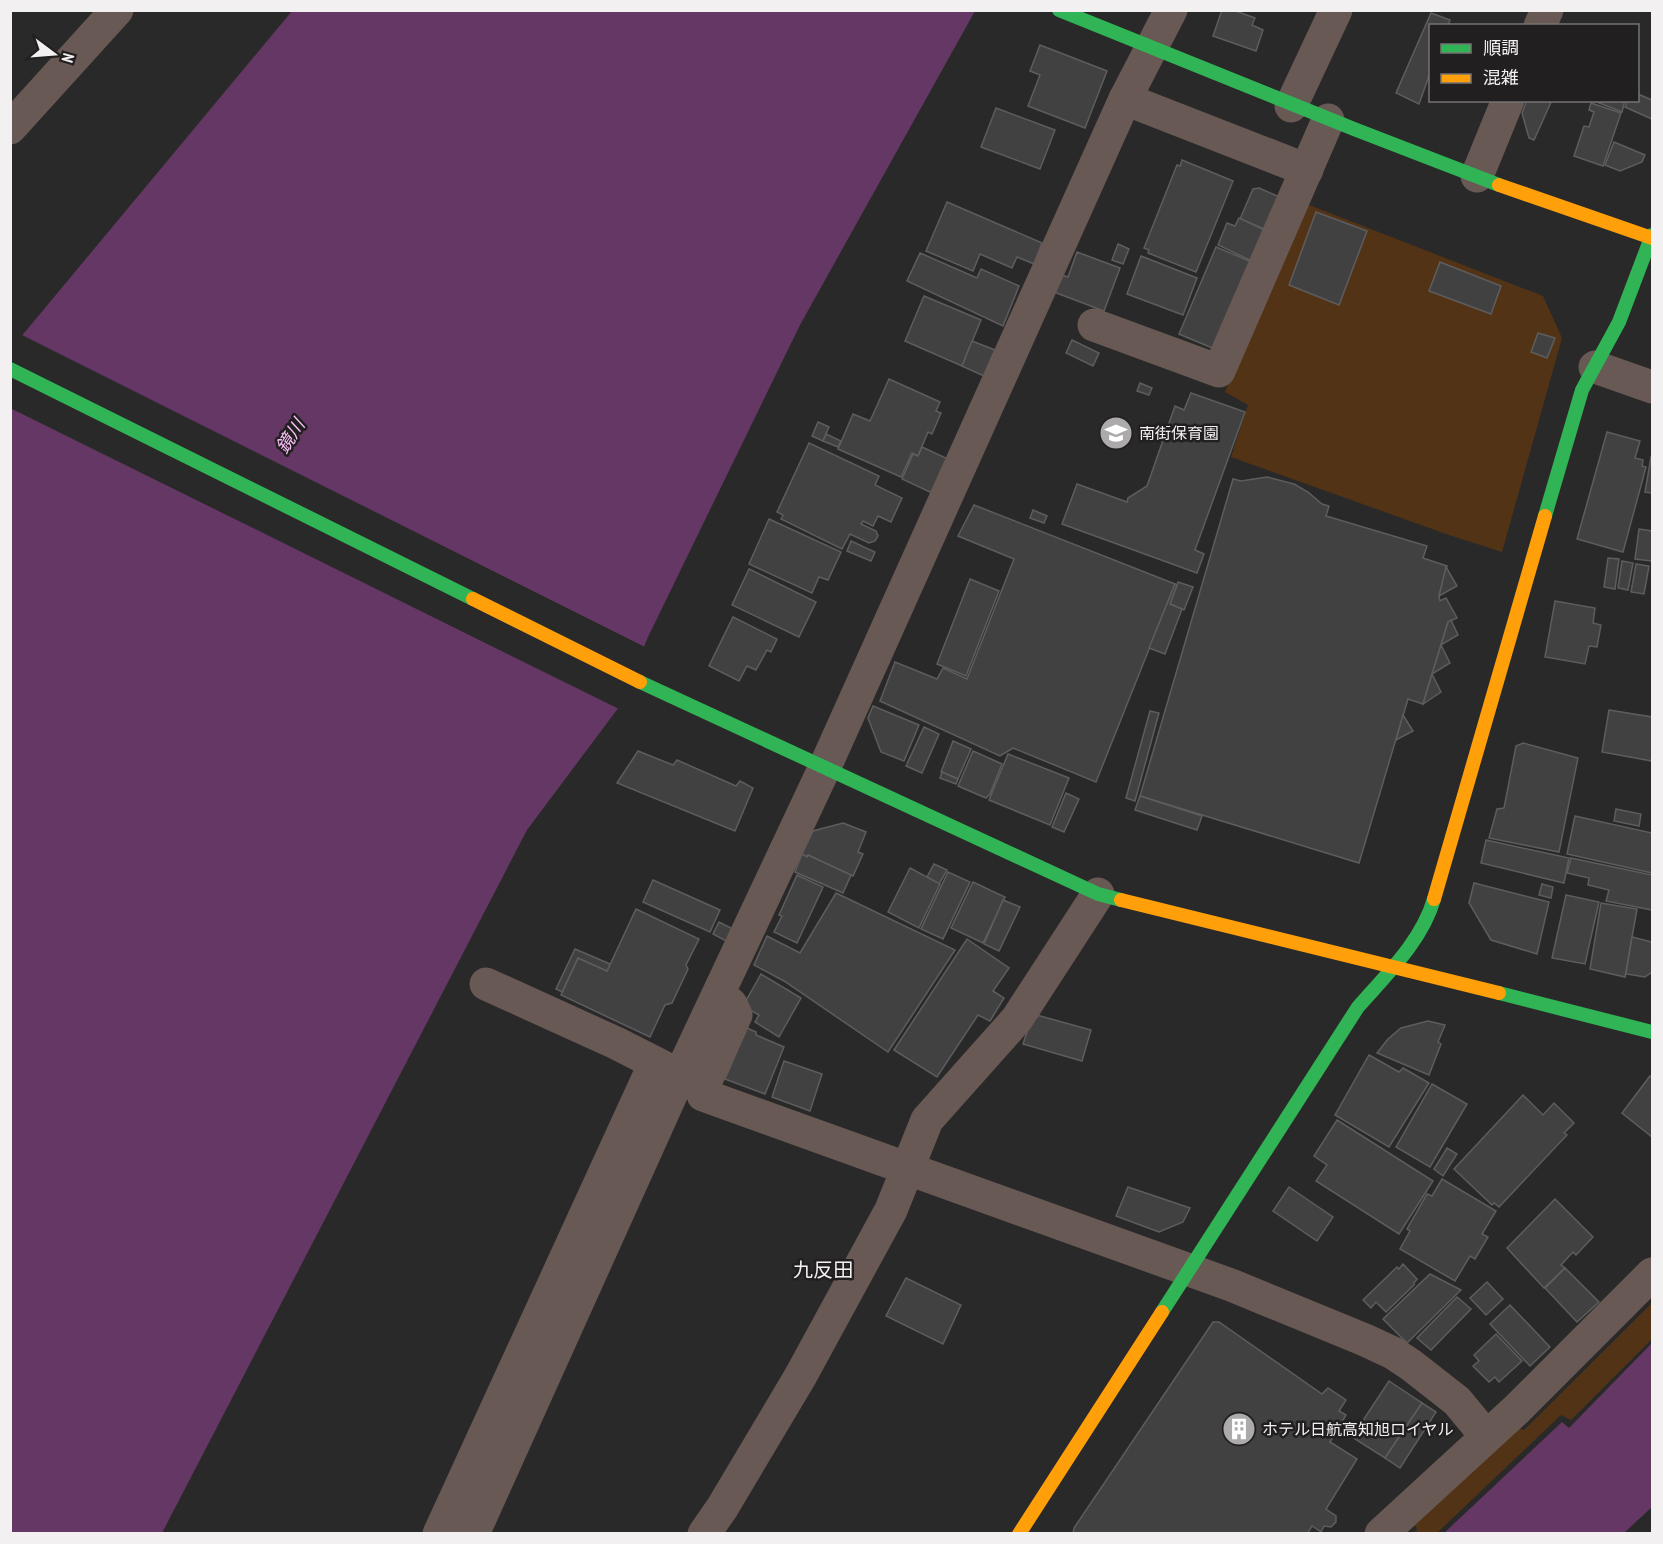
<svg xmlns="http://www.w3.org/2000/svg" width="1663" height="1544" viewBox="0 0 1663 1544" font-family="'PT Sans Narrow','Noto Sans JP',sans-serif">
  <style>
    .green { fill: #523316 }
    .water { fill: #643764 }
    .pier { fill: #2a2929 }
    .building { fill: #424141; stroke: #5e5d5d; stroke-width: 1.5 }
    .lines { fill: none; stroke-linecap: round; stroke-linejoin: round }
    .street { stroke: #695955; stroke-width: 33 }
    .fast { stroke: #30b455; stroke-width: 14 }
    .slow { stroke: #ff9f0a; stroke-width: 14 }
    .labels { text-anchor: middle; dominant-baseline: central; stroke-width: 5; stroke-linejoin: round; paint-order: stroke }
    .poi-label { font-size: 16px; fill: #f2f0f0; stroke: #211f1f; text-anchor: start }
    .water-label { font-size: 18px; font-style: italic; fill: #fec1fd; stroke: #211f1f }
    .quarter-label { font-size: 20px; fill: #f2f0f0; stroke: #211f1f }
  </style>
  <rect width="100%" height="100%" fill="#2a2929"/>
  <g class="green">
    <polygon points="1304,203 1543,296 1562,338 1502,552 1449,535 1231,457 1248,405 1225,392"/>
    <polygon points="1652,1303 1652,1339 1571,1420 1561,1415 1437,1533 1413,1533 1417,1530 1413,1519 1516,1427 1524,1430"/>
  </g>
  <g class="water">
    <polygon points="292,11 975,11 800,325 648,637 619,707 527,830 162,1533 11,1533 10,350"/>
    <polygon points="1652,1343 1652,1507 1624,1533 1443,1534 1562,1422 1569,1428"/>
  </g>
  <polygon class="pier" points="20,334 647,648 622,709 621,710 10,408 10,346"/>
  <g class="building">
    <polygon points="1222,10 1233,10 1255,18 1252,25 1263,30 1256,51 1213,36"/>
    <polygon points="1431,13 1450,20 1448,26 1430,26 1430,73 1419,104 1396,93"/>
    <polygon points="1040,45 1107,71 1085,128 1028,106 1040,75 1030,71"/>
    <polygon points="1638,94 1652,100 1652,119 1625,107 1628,100 1638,100"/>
    <polygon points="1527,100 1552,100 1534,140 1529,138 1522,113"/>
    <polygon points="1592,100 1625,100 1622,112"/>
    <polygon points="1591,103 1621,113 1603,166 1574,156 1584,126 1589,127 1594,112 1589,110"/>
    <polygon points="996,108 1055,130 1040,169 981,147"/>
    <polygon points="1614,142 1645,155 1642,162 1620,171 1605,165"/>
    <polygon points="1182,160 1233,181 1196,272 1148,253 1149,250 1144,248 1177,165 1180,166"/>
    <polygon points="1259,188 1284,199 1269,231 1240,219 1253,189"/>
    <polygon points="947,202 1042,243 1034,264 1017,257 1012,268 980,254 973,271 926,251"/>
    <polygon points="1316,212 1367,231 1339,305 1289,285"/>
    <polygon points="1239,218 1267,231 1254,262 1218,245 1227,223 1235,226"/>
    <polygon points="1118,244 1129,249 1123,264 1112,260"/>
    <polygon points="1216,247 1254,263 1217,350 1179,334"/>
    <polygon points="1077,252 1120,268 1104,311 1054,292 1062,275 1068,277"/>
    <polygon points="920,253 977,278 981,269 1019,286 1003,326 907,281"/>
    <polygon points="1141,256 1197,278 1183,315 1127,294"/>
    <polygon points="1440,262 1501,286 1491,314 1429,291"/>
    <polygon points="924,296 981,320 962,366 905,341"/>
    <polygon points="1538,333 1555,338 1547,358 1531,352"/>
    <polygon points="1072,340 1099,353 1093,366 1066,353"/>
    <polygon points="972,341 995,350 984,376 962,366"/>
    <polygon points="889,379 940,402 936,411 941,413 932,434 928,432 918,456 912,453 901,477 838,449 853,414 870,421"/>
    <polygon points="1140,383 1152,388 1149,395 1137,391"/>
    <polygon points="1191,393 1245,412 1195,550 1204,554 1197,573 1062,524 1077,484 1127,502 1128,498 1147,486 1175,406 1184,410"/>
    <polygon points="818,422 829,427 823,441 812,436"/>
    <polygon points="1607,432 1640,441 1635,458 1643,460 1642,466 1646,467 1623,552 1577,539"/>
    <polygon points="826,434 841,441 838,447 823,441"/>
    <polygon points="809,443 879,476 875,485 902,498 891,522 878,516 873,526 863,521 861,524 876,531 878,536 875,541 869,543 850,534 842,549 781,519 783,515 777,512"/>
    <polygon points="922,447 948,459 932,493 902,479 913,454 918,456"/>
    <polygon points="1651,457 1652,458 1652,493 1645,492"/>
    <polygon points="1267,477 1294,484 1308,492 1322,504 1329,506 1326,516 1427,546 1423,558 1447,566 1439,596 1440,601 1446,598 1457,618 1448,622 1423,704 1408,699 1359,863 1140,796 1233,479 1241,481"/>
    <polygon points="974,505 1175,584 1096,782 1013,748 1000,756 880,701 895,662 937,679 943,668 967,679 1014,559 958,536"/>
    <polygon points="1033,510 1047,516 1044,523 1030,518"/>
    <polygon points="769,519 841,552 828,580 819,577 812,593 749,564"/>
    <polygon points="1639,529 1652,531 1652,561 1635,559"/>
    <polygon points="851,541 875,552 871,561 847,551"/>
    <polygon points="1608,558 1619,559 1615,589 1604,587"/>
    <polygon points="1622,561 1633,563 1628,590 1618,588"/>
    <polygon points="1636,564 1649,566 1644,594 1631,592"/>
    <polygon points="1446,567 1457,586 1439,596"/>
    <polygon points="749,569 816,602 799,637 732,605"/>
    <polygon points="970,579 999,591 966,676 937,664"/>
    <polygon points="1178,582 1193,587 1184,610 1170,604"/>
    <polygon points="1175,584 1177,585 1170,604 1182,609 1165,654 1149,648"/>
    <polygon points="1555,601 1595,608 1593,623 1601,625 1597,647 1589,646 1585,664 1545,657"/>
    <polygon points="733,617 777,639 771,652 767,650 756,670 747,666 739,681 709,666"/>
    <polygon points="1451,620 1458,635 1441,645 1448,622"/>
    <polygon points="1441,645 1450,663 1432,674"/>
    <polygon points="1432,674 1441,692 1423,704"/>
    <polygon points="873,706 919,725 904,761 881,752 868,718"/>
    <polygon points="1609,710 1652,717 1652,761 1602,752"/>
    <polygon points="1150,711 1159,713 1135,801 1126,798"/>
    <polygon points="1403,715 1413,731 1396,740"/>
    <polygon points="924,727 939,734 922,773 906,766"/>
    <polygon points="953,741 971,749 958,779 941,772"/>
    <polygon points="1523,743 1578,758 1559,852 1489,838 1497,809 1504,808 1516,746"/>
    <polygon points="638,751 673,765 677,760 736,786 740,781 753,788 735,831 617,783"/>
    <polygon points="973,751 1002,764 990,794 986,798 958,786"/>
    <polygon points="1008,754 1069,778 1050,825 989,800"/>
    <polygon points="942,772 958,779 956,784 940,778"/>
    <polygon points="1066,793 1079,799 1064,832 1052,827"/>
    <polygon points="1140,796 1202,816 1197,830 1135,810"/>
    <polygon points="1616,809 1641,814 1639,826 1614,821"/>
    <polygon points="1575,816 1652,833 1652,873 1567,854"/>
    <polygon points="843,823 866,832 858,852 863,854 853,876 808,855 807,857 802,854 813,831"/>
    <polygon points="1486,840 1569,858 1564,883 1481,863"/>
    <polygon points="802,854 807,857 808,855 851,875 843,893 795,872"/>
    <polygon points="1571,858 1652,875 1652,910 1606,901 1609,890 1588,885 1589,878 1567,873"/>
    <polygon points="934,864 947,870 939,884 927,877"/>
    <polygon points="910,868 940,884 919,928 888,912"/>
    <polygon points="948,872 970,882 943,939 921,929"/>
    <polygon points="797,875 823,887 797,943 774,932 782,916 779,915"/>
    <polygon points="653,880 720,910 710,932 643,902"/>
    <polygon points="973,882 1005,897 983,943 951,928"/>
    <polygon points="1474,883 1549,902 1537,954 1491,940 1469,903"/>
    <polygon points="1542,884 1553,887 1551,898 1539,895"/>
    <polygon points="836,893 955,950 888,1052 784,981 754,965 767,936 800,953"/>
    <polygon points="1566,895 1599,902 1585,964 1552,958"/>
    <polygon points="1003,900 1020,907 999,951 984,944"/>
    <polygon points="1601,903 1637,909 1625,977 1590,969"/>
    <polygon points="636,909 699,939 686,965 688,969 672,1003 665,1005 650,1037 561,995 578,958 607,971"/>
    <polygon points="719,922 735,930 728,942 713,934"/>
    <polygon points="1632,937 1652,942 1652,972 1645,977 1626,974"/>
    <polygon points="967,939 1009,968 993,991 1004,998 990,1021 978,1015 937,1077 894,1050"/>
    <polygon points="575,949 610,964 607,971 578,958 562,992 556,989"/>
    <polygon points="761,974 801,998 779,1037 755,1022 759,1015 743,1006"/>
    <polygon points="1033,1014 1091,1030 1082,1061 1023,1044"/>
    <polygon points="1428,1021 1445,1025 1438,1042 1441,1044 1429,1075 1377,1053 1388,1039 1401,1028"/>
    <polygon points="747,1028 756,1032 756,1035 784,1047 765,1094 725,1079"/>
    <polygon points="1369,1055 1399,1072 1403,1068 1429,1083 1389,1147 1335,1115"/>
    <polygon points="784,1061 822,1074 810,1111 772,1097"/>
    <polygon points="1650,1076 1652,1078 1652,1137 1622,1113"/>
    <polygon points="1432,1084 1467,1104 1430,1167 1396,1147"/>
    <polygon points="1523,1095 1543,1115 1554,1103 1574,1123 1564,1133 1567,1135 1499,1207 1494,1203 1492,1205 1454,1169"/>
    <polygon points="1337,1120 1433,1181 1399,1234 1316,1181 1327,1165 1314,1156"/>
    <polygon points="1447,1148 1457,1154 1443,1176 1434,1169"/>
    <polygon points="1442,1179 1496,1211 1482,1234 1488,1237 1475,1259 1470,1256 1455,1281 1400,1249 1410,1231 1407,1229 1427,1194 1432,1196"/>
    <polygon points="1128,1187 1190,1208 1183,1222 1159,1232 1116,1216"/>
    <polygon points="1289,1187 1333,1217 1317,1241 1273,1211"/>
    <polygon points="1555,1199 1593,1237 1576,1255 1573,1252 1561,1265 1565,1268 1544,1288 1507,1248"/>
    <polygon points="1403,1264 1417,1279 1414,1283 1414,1285 1386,1312 1376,1302 1371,1308 1363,1300 1397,1267 1399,1269"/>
    <polygon points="1565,1268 1599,1302 1577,1322 1545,1288"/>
    <polygon points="1430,1274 1461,1290 1407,1343 1383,1319"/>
    <polygon points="906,1278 961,1305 943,1344 886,1316"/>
    <polygon points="1487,1282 1503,1299 1486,1315 1470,1298"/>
    <polygon points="1457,1297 1471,1309 1431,1350 1417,1338"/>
    <polygon points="1510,1305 1550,1347 1530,1366 1490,1324"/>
    <polygon points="1213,1322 1219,1322 1322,1394 1328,1388 1346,1400 1339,1411 1346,1415 1330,1442 1357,1459 1326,1509 1336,1516 1336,1522 1331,1527 1324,1526 1321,1532 1312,1526 1307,1534 1073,1534 1074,1528"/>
    <polygon points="1496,1334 1522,1361 1499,1382 1495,1377 1489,1382 1473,1366 1479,1361 1474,1355"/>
    <polygon points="1389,1381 1422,1403 1385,1458 1352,1437"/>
    <polygon points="1422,1403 1436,1412 1400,1468 1385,1458"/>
  </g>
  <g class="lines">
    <g class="street">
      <polyline points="1540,26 1547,10"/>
      <polyline points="1125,99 1307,170"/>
      <polyline points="1291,106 1336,10"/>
      <polyline points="10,128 117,10"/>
      <polyline points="1477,176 1508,100"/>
      <polyline points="1094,325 1219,371 1328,120"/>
      <polyline points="1595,367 1652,387"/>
      <polyline points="486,984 616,1043 675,1073"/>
      <polyline points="718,995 731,1004 736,1015 705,1083 703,1095 1231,1285 1365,1340 1393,1353 1411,1365 1457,1401 1486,1436"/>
      <polyline points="439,1534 655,1063"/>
      <polyline points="473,1534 680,1075 824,769 1125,99 1171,10"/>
      <polyline points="704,1534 722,1508 800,1377 891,1210 927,1120 1017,1019 1098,894"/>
      <polyline points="1381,1534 1516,1410 1652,1274"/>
    </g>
    <g class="fast">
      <polyline points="1059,10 1354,129 1499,185"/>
      <polyline points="10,369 473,599"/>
      <polyline points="1545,516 1582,390 1619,322 1652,235"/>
      <polyline points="640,682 1098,894 1121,900"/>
      <polyline points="1499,993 1652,1032"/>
      <path d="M1162,1312L1358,1007C1386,975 1422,941 1434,899"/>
    </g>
    <g class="slow">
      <polyline points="1499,185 1652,238"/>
      <polyline points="473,599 640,682"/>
      <polyline points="1434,899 1545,516"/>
      <polyline points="1121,900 1499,993"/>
      <polyline points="1019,1534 1162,1312"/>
    </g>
  </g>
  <defs>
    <g id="school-disc" transform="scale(1.725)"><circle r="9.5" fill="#acaaaa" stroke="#211f1f"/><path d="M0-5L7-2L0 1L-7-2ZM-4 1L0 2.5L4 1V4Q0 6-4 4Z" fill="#fff"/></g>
    <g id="building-disc" transform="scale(1.725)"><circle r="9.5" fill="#acaaaa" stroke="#211f1f"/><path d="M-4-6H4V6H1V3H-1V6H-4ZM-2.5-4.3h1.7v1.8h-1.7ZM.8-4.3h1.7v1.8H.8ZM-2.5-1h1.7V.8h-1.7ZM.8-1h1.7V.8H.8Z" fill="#fff"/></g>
  </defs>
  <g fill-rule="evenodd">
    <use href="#school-disc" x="1116" y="433"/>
    <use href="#building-disc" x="1239" y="1429"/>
  </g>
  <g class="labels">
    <g class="poi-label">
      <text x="1139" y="433">南街保育園</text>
      <text x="1262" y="1429">ホテル日航高知旭ロイヤル</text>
    </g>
    <g class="water-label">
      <text transform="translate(290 436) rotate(-57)">鏡川</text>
    </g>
    <g class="quarter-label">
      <text x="823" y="1270">九反田</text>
    </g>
  </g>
  <rect width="1663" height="1544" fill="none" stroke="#f2f0f0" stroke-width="24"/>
  <rect x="1429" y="24" width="210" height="78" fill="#211f1f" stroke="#757373" stroke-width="1.5"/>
  <rect x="1441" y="44" width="30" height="9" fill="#30b455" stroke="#757373" stroke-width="1.5"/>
  <text x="1483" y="54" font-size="18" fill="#f2f0f0">順調</text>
  <rect x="1441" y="74" width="30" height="9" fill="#ff9f0a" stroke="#757373" stroke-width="1.5"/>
  <text x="1483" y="84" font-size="18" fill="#f2f0f0">混雑</text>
  <g transform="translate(54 54) rotate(106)" stroke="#211f1f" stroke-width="4.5" paint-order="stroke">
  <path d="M0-4.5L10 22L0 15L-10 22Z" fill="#f2f0f0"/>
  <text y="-9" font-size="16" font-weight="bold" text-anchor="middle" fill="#f2f0f0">N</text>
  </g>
</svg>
